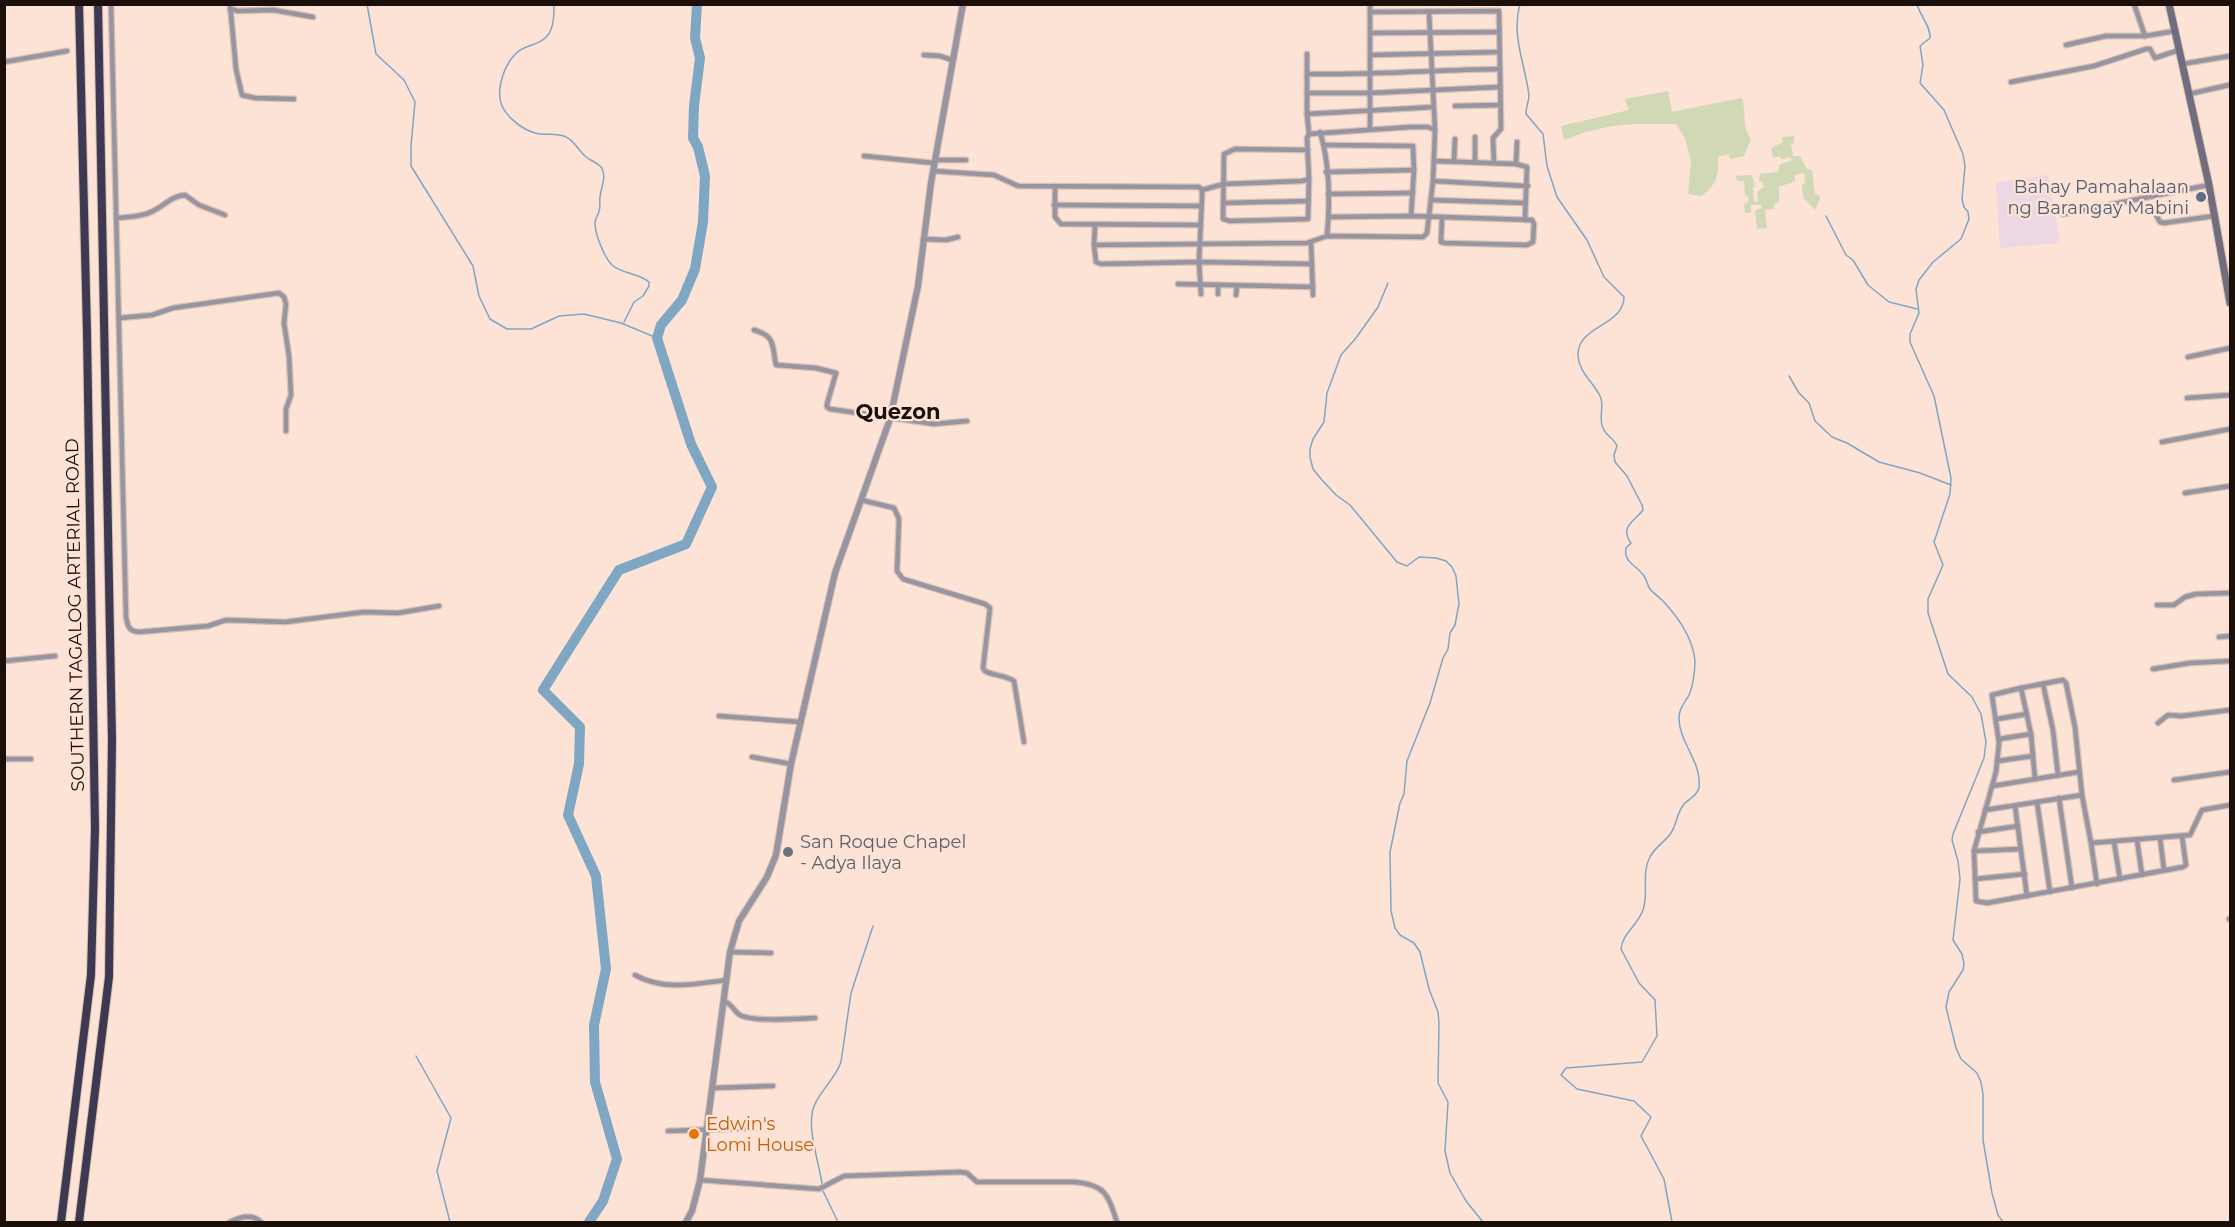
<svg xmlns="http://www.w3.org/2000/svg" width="2235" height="1227" viewBox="0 0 2235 1227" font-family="Montserrat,sans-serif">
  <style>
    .education { fill: #edd7e5 }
    .green { fill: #d0d8b6 }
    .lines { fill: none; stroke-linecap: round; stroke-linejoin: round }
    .stream { stroke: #7fa6c3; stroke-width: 1.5 }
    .river { stroke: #7fa6c3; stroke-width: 10 }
    .minor-casing { stroke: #d9c0b5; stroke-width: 7 }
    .tertiary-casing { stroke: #d9c0b5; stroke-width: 8 }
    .secondary-casing { stroke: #d9c0b5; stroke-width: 9 }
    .motorway-casing { stroke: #d9c0b5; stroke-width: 10 }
    .minor { stroke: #9795a2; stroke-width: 4.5 }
    .tertiary { stroke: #9795a2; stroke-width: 6 }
    .secondary { stroke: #706d7f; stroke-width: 7 }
    .motorway { stroke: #3e3952; stroke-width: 8 }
    .service-dot { fill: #5c6f8a; stroke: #fde2d6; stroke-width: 2 }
    .worship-dot { fill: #6b7280; stroke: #fde2d6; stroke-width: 2 }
    .food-dot { fill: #e8710a; stroke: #fde2d6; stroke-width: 2 }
    .labels { text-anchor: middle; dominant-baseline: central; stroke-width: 4.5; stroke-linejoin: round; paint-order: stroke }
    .service-label { font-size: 18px; fill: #4e5e75; stroke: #fde2d6; text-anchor: end }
    .street-label { font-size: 18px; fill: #1a0f09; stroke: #fde2d6 }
    .worship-label { font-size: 18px; fill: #5b616d; stroke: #fde2d6; text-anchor: start }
    .food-label { font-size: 18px; fill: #c56008; stroke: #fde2d6; text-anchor: start }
    .quarter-label { font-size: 21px; font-weight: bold; fill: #1a0f09; stroke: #fde2d6 }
  </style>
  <rect width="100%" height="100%" fill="#fde2d6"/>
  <polygon class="education" points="2048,175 2060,243 2000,248 1996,182"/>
  <g class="green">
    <path d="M1668,91L1672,112L1742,98C1746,111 1742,129 1751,139L1744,156L1730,159L1729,154L1718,157C1719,175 1717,185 1701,196L1688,194L1691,162L1685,138L1676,124C1633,123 1605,123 1564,140L1561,126L1629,110L1625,99Z"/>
    <path d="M1794,136V143L1791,144L1793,156H1800L1807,169L1812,170L1815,194L1819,195L1820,199L1815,210C1806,198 1803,204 1802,186L1805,182L1804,173L1795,175V181L1779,187V202L1774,204V209L1765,210L1767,228L1757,229L1755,210L1762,208L1761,205H1751V213H1745L1744,204L1748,202V196L1745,195L1744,181H1738L1735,176L1752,175L1755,186L1753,187L1754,201L1758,202L1757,192L1764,187L1762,182L1759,181L1760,174L1778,172L1780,164L1791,161V158L1781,159L1780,156L1773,158L1771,148L1783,142L1782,137Z"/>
  </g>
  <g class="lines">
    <g class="stream">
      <polyline points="367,4 376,54 404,80 415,102 411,146 411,166 473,266 479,296 490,319 507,329 531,329 559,316 584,314 621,323 657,338"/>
      <path d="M554,4C554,14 554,27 548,35C542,43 533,44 524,48C507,56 498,82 500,99C502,114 521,129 535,133C545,136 556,132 566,137C574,140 578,150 585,156C589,160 596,162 600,166C608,175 601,187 600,197C599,201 601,206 599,211C598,216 595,218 595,223C595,234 604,257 612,265C622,274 638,273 649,282V286L643,296L634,302L624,322"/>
      <path d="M1520,4C1511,35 1525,64 1529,95C1529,101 1526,107 1526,114L1543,134L1547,166L1557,197L1587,240L1604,277L1624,297C1624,326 1576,326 1578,356C1579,372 1593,382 1600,396C1605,405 1598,418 1603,428C1606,436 1614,438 1617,446L1614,455L1615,462L1627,476L1642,505L1643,510C1635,521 1619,526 1631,543L1626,548C1623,563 1637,565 1644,576C1647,580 1647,585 1650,589C1653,593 1659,597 1663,601C1678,617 1693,638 1695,661C1695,670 1693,688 1688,697C1684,703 1679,709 1679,717C1678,741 1702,762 1699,787C1698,795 1689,799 1684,804C1677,812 1677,824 1671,833C1665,842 1655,847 1650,857C1641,873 1649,893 1643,910C1638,925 1622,934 1621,949L1639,983L1655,1000L1657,1036L1642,1062L1566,1068L1561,1075L1577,1089L1634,1101L1651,1117L1641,1136L1664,1179L1672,1222"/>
      <path d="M1917,4C1920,16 1931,26 1930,38L1920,46L1923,65L1920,83L1944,110L1963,154L1965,166L1962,199L1964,207L1968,212L1969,219L1961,239L1933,262L1919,280L1916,289L1919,313L1910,334V342L1934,396L1951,478L1950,494L1934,542L1943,565L1928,599V613L1948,674L1972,697L1981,714L1986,742L1984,758L1953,834L1952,840L1958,861L1960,879L1953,940L1962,954L1964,964L1963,970L1949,992L1946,1007L1956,1048L1961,1059L1977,1073L1981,1082L1983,1094V1140L1992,1193L1998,1215L2003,1222"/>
      <polyline points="1826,216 1846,255 1853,260 1868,285 1889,302 1917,309"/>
      <polyline points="1388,283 1378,307 1356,338 1341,355 1327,393 1324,422 1313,439 1310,449 1310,457 1313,469 1322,480 1336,495 1350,505 1397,562 1407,566 1419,557 1436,558 1446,561 1452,567 1456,576 1459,604 1455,625 1450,633 1448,649 1443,658 1430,703 1407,761 1404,794 1400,803 1390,852 1391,911 1395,928 1400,935 1414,943 1420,952 1429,989 1438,1012 1439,1023 1438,1083 1448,1102 1445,1151 1450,1173 1466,1201 1483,1222"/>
      <polyline points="1789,376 1799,393 1809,403 1815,421 1832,437 1847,443 1879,462 1920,473 1951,485"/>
      <polyline points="416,1056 451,1118 437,1171 450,1222"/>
      <path d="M822,1184C819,1161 804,1122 816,1102C823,1088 836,1077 841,1062L851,993L873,926"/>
      <polyline points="823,1191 838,1222"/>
    </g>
    <polyline class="river" points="589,1222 603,1201 617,1159 595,1082 594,1025 606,969 596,876 568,815 579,764 580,727 543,690 619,570 686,544 712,487 691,444 657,338 661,325 682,300 695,269 703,222 705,176 698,147 693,138 694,106 700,58 695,38 697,4"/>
    <g class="minor-casing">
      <g id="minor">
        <path d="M111,4L126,617C128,626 128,631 139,632L208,626L226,620L285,622L364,612L398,613L439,606"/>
        <polyline points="230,4 236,69 242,95 255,98 294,99"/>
        <polyline points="1370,4 1370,129"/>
        <polyline points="2134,4 2145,36 2175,31"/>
        <polyline points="230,9 238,11 273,10 313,17"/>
        <polyline points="1370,12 1499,11 1501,129 1493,138 1494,163"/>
        <polyline points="1429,12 1435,130"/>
        <polyline points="1370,33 1499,32"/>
        <polyline points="2066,45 2106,36 2145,36"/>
        <polyline points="924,55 940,56 952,60"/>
        <polyline points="1370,55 1499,52"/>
        <polyline points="4,62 67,51"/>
        <polyline points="2182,64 2230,56"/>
        <polyline points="1307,74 1307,54"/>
        <polyline points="2011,82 2094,66 2146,49 2150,49 2155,58 2179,50"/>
        <polyline points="1307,93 1370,93 1499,87"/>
        <polyline points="2189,94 2229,85"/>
        <polyline points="1455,106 1500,105"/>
        <path d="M1434,107L1307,114V74C1371,75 1435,70 1499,69"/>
        <polyline points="1307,114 1309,134"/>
        <path d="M1320,132C1330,164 1330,203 1327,236"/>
        <polyline points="1324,145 1413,146 1414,170 1411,216"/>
        <polyline points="1308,150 1235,149 1224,154 1223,219 1230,221 1308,219 1309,179"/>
        <polyline points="864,156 934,163"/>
        <polyline points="935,160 966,160"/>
        <polyline points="1434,161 1516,164 1527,167 1525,220"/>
        <polyline points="1454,161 1455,139"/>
        <polyline points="1475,162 1475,137"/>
        <polyline points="1516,164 1517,142"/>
        <polyline points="933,171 994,175 1018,186 1199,187 1202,190 1202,197 1199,262 1201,294"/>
        <polyline points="1326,172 1414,170"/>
        <polyline points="1433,181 1528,186"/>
        <polyline points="1055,186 1055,217 1061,224 1200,225"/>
        <polyline points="1328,194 1413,193"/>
        <polyline points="1431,200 1526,203"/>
        <polyline points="1223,203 1308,201"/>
        <polyline points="1054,205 1201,206"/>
        <polyline points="2155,213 2160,222 2164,223 2214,216"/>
        <polyline points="2063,214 2209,185"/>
        <polyline points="1329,217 1411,216 1532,220 1534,224 1533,242 1527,245 1445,243 1441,242 1442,218"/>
        <path d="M117,218C128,217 141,217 151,212C163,207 171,196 185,195L199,205L225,215"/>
        <polyline points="1095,225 1094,245 1307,243 1327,236 1423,237 1427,233 1433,181 1435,130 1428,127 1411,127 1309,134 1307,138 1309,179 1302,181 1224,184 1202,190"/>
        <polyline points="923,239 946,240 958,237"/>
        <polyline points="1311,242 1313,295"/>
        <polyline points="1094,245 1096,262 1101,264 1199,262 1312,264"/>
        <polyline points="1178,284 1313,287"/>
        <polyline points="1218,285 1218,294"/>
        <polyline points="1236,295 1237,286"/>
        <polyline points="120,318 152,315 173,308 279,293 284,297 286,304 284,323 289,356 291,395 286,409 286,431"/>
        <path d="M754,330C776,336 772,346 776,365L816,368L836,373L827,404V407L830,409L934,424L967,421"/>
        <polyline points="2188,357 2230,348"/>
        <polyline points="2187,398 2230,395"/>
        <polyline points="2162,442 2230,429"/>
        <polyline points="2185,493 2230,486"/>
        <path d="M861,500L894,508L899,519L897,571L903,579L985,604L990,608L983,668L985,671C994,676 1005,675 1014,681L1024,742"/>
        <polyline points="2157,605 2174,605 2185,597 2196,594 2230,593"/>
        <polyline points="2219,637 2230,636"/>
        <polyline points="4,661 55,656"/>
        <polyline points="2153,669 2190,663 2230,661"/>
        <polyline points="2043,684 2053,730 2058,775"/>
        <polyline points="2021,688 1992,695 1999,743 1996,772 1974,851 1976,901 1987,903 2183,867 2186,865 2182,836"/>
        <polyline points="719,716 800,722"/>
        <polyline points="1997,719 2027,714"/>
        <polyline points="2158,723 2168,715 2181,716 2230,710"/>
        <polyline points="1999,739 2031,734"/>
        <polyline points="752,757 791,764"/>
        <polyline points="4,759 31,759"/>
        <polyline points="1997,761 2033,756"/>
        <polyline points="2035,779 2031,734 2021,688 2063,680 2066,683 2075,727 2082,795 2091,843 2190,835 2202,810 2230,805"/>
        <polyline points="2174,780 2230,772"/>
        <polyline points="1992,786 2079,772"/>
        <polyline points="2059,798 2072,888"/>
        <polyline points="2037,802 2050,892"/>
        <polyline points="2015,806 2027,896"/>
        <polyline points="1985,810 2082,795"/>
        <polyline points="1978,832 2018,826"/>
        <polyline points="2160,838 2164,870"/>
        <polyline points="2137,840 2142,875"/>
        <polyline points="2114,842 2120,879"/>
        <polyline points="2091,843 2097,884"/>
        <polyline points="1974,851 2021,849"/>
        <polyline points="1975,879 2025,874"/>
        <polyline points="2229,919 2230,919"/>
        <polyline points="730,952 771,953"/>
        <path d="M635,975C663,991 696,984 727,980"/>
        <path d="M724,1001C734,1005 734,1013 742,1016C758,1022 797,1019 815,1018"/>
        <polyline points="713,1088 773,1086"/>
        <polyline points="668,1131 751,1128"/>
        <path d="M700,1180L819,1189L844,1176L960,1172L967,1173L977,1182H1075C1106,1185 1108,1195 1117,1222"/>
        <path d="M230,1222C240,1217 252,1213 261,1222"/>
      </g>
    </g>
    <g class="tertiary-casing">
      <polyline id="tertiary" points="686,1222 692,1211 700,1180 730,952 739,921 767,877 776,855 791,764 835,573 890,419 918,286 931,183 963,4"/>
    </g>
    <g class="secondary-casing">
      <polyline id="secondary" points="2169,4 2209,185 2230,303"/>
    </g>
    <g class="motorway-casing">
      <g id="motorway">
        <polyline points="61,1222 91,975 95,828 87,333 79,4"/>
        <polyline points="79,1222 109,977 112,740 98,4"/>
      </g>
    </g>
    <use href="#minor" class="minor"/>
    <use href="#tertiary" class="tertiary"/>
    <use href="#secondary" class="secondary"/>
    <use href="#motorway" class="motorway"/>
  </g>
  <circle class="service-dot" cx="2201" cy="197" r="6"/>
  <circle class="worship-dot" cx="788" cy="852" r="6"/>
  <circle class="food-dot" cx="694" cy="1134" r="6"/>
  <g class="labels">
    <g class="service-label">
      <text x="2189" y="187">Bahay Pamahalaan<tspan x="2189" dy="21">ng Barangay Mabini</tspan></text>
    </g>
    <g class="street-label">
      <text transform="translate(75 615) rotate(-91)">SOUTHERN TAGALOG ARTERIAL ROAD</text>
    </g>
    <g class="worship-label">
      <text x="800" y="842">San Roque Chapel<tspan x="800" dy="21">- Adya Ilaya</tspan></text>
    </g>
    <g class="food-label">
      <text x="706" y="1124">Edwin's<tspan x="706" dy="21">Lomi House</tspan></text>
    </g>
    <g class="quarter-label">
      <text x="898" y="411">Quezon</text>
    </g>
  </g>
  <rect width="2235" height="1227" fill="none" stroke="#1a0f09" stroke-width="12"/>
</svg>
